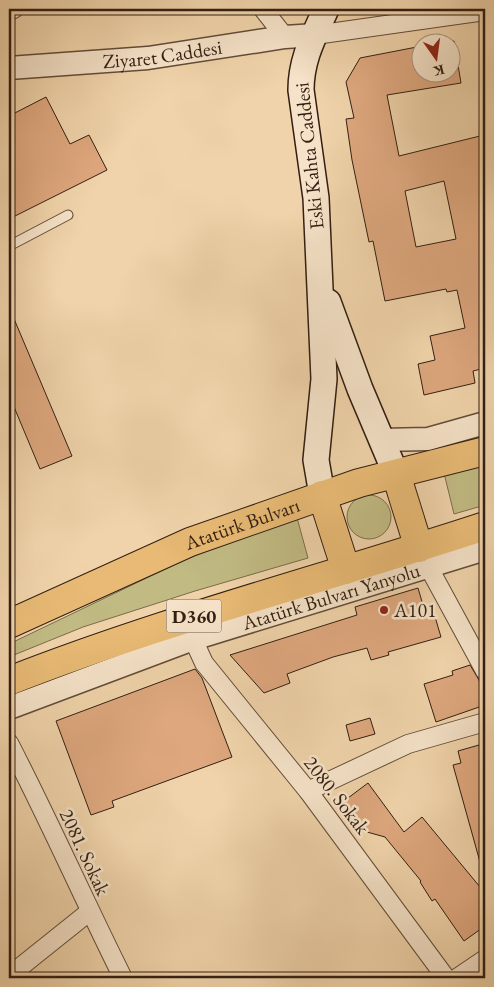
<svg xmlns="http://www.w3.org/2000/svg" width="494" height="987" viewBox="0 0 494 987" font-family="'EB Garamond',serif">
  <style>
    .green { fill: #c1ba83; stroke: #7a6c4a }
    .building { fill: #dea77e; stroke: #321f12; fill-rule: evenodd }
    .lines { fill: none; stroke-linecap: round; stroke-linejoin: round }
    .service-casing { stroke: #624c38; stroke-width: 11 }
    .minor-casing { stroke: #624c38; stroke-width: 20 }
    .tertiary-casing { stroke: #624c38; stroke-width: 25 }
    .secondary-casing { stroke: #321f12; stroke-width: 28 }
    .trunk-casing { stroke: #321f12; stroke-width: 30 }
    .service { stroke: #f5e2c8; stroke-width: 9 }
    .minor { stroke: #f5e2c8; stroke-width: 18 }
    .tertiary { stroke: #f5e2c8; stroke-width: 22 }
    .secondary { stroke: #f5e2c8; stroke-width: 25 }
    .trunk { stroke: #e8ba75; stroke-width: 28 }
    .poi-dot { fill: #8f2418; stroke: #f5e2c8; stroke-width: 2 }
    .labels { text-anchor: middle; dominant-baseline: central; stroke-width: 5; stroke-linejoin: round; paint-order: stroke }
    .shield { fill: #f5e2c8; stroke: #6c5a49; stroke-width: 1 }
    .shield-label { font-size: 19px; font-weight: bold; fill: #321f12 }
    .street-label { font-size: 20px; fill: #321f12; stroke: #f5e2c8 }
    .poi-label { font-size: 20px; fill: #321f12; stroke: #f5e2c8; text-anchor: start }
  </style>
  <rect width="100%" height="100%" fill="#f0d3aa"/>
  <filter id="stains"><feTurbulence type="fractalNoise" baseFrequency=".004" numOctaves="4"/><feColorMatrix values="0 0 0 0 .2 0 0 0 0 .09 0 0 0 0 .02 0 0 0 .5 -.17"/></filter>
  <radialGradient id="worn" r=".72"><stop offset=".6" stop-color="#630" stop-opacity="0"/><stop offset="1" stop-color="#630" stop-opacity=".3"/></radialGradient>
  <g class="green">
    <polygon points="485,460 485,505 454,514 443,469"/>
    <circle cx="369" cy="517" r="22"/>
    <polygon points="296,514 308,558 195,591 83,627 9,657 9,644 182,561"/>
  </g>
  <g class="building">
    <path d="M454,41L461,83L387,95L399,156L480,136L485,158V368L473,371L475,383L424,395L418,364L435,360L430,336L465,328L457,290L447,292L446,289L385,301L373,241L369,242L352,160L346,119L354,118L346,82L360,58L422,46V72H452V42H447ZM444,181L456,239L416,247L405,191Z"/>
    <polygon points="46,97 70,144 89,135 107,170 9,219 9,116"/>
    <polygon points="9,307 72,456 40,469 9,395"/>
    <polygon points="418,588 425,612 433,610 441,637 388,652 389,655 371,660 367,648 333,657 287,674 290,683 264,693 230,655 357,615 355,607"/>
    <polygon points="470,665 479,680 481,688 485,687 485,705 436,722 424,684 453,675 452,671"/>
    <polygon points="195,669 202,678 232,757 112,801 114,807 91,815 56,721"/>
    <polygon points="370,718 375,734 350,741 346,725"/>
    <polygon points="479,745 481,753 485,751 485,861 480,862 453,765 461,763 458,751"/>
    <polygon points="368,783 404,832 422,817 485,893 485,926 464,941 435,899 432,901 420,882 421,881 385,837 367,832 344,801"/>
  </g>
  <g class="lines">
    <g class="service-casing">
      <polyline id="service" points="9,246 68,215"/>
    </g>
    <g class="minor-casing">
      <g id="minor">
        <polyline points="263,9 285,37"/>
        <polyline points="9,11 14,9"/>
        <polyline points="315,35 485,11"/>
        <polyline points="428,566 485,671"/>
        <polyline points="193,639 204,663 308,791 446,978"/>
        <path d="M9,743C49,820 84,900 123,978"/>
        <polyline points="308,791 408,744 485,722"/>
        <polyline points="9,976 89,912"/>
        <polyline points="457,978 485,959"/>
      </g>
    </g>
    <g class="tertiary-casing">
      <g id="tertiary">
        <path id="s1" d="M9,68L148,58L285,37L315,35"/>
        <polyline points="381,440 428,439 485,423"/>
        <path id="s2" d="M9,708L193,639L485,549"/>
      </g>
    </g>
    <g class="secondary-casing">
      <g id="secondary">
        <polyline points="328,302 360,389 396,474"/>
        <path d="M322,495L316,460L324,379L316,198L301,90C301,59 314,36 326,9"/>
      </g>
    </g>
    <g class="trunk-casing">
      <g id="trunk">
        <polyline points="396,474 419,548"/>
        <polyline points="322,495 346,570"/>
        <path id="s3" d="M9,624L190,542L359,483L485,451"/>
        <path d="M9,681C164,620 327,578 485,526"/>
      </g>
    </g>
    <use href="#service" class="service"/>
    <use href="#minor" class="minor"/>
    <use href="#tertiary" class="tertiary"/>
    <use href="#secondary" class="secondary"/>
    <use href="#trunk" class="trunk"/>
  </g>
  <circle class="poi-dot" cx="384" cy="610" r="5"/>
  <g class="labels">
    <rect class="shield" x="166.5" y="599.5" width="55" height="33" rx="4"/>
    <g class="shield-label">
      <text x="194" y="616">D360</text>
    </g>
    <g class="street-label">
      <text stroke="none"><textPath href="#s1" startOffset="154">Ziyaret Caddesi</textPath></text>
      <text transform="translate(309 156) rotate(-96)">Eski Kahta Caddesi</text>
      <text stroke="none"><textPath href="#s3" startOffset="254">Atatürk Bulvarı</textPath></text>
      <text stroke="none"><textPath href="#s2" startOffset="341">Atatürk Bulvarı Yanyolu</textPath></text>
      <text transform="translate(337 795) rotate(52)">2080. Sokak</text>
      <text transform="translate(85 852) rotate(65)">2081. Sokak</text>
    </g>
    <g class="poi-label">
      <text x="394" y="610">A101</text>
    </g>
  </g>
  <rect width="494" height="987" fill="none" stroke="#f0d3aa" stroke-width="30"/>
  <rect x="10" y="10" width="474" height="967" fill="none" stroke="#321f12" stroke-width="2.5"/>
  <rect x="15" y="15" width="464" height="957" fill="none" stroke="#321f12"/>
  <g transform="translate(436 58) rotate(166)"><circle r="24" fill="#f5e2c8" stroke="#a7947f"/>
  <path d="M0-4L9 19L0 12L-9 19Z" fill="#8f2418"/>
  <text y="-8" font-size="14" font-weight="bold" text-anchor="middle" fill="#321f12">K</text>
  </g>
  <rect width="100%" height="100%" filter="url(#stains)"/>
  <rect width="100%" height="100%" fill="url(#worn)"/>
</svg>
